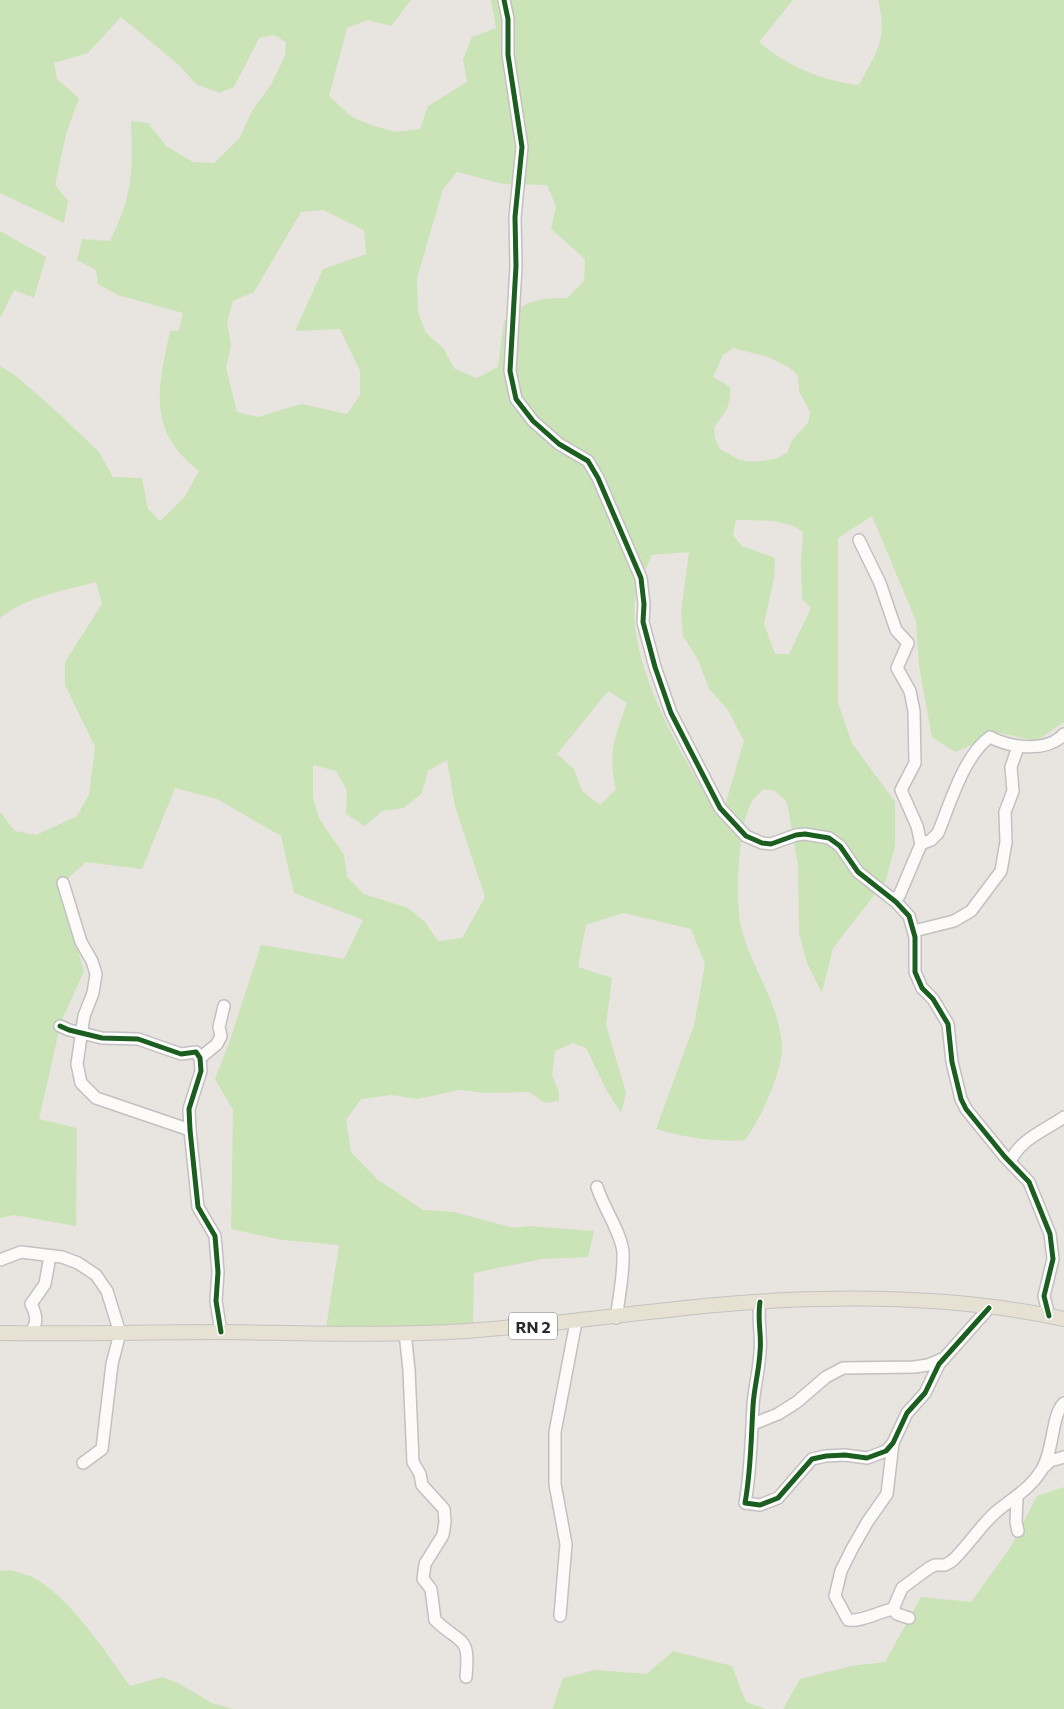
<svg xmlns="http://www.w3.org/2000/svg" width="1064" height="1709" viewBox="0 0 1064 1709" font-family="Commissioner,sans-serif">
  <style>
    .green { fill: #cbe4b7; fill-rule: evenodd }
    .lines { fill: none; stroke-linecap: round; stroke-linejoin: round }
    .minor-casing { stroke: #c2c0c1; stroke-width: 14 }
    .major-casing { stroke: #c4c3c1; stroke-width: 16 }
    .minor { stroke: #fcfbfa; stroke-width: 11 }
    .major { stroke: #e6e1d3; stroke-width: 14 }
    .cycleway-casing { stroke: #fff; stroke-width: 8 }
    .cycleway { stroke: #1b5e20; stroke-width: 5 }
    .labels { text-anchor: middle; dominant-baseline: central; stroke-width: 4; stroke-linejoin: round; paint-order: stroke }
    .shield { fill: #fff; stroke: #6a6a6a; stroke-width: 1 }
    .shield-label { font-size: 16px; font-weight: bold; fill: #2a2a2a }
  </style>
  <rect width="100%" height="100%" fill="#e8e4df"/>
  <g class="green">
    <path d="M0,0H411L391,26L368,20L347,28L329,96L352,117L374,126L396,132L420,129L428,106L467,82L463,59L472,37L496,28L491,0H793L759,42C786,66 825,82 859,85C877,51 888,40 878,0H1064V722L1036,741L991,731L974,744L955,752L932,737L919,666L916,621L872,516L838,538V703L852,743L895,802V846L886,880L833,948L822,993L807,963L799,933L798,865L787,802L775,791L764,789C761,792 756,796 753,800C738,822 735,900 741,927C751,968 779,1002 782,1046C783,1070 760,1121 745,1140C714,1142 687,1138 656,1129L694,1025L705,964L691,929L623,913L586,925L578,967L612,978L606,1025L626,1093L621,1113L607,1091L586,1048L573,1043L555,1051L552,1075L559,1092V1101L545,1103L529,1092L487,1093L460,1090L417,1099L391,1095L361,1099L346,1120L351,1152L377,1179L423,1210L454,1212L514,1228L528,1226L594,1231L588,1257L542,1259L474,1273L473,1324L326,1328L339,1245L282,1240L231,1229L233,1110L215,1079L229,1043L261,945L344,959L363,920L294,893L281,836L217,799L175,788L142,869L86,862L63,883L62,895L84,971L61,1022L39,1119L77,1128L76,1226L14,1215L0,1218V812L15,831L36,835L77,816L89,794L95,747L65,685V662L102,604L96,582C63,591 28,596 0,618V366L16,376L55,410L99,452L113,477L142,478L148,509L160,521L184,498L199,471C146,430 158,388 170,331L179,330L183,313L118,295L98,284L96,270L77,260L82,239L110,241C133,195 133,172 131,121L148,123L166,146L193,162L214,163L239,139L252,111L272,83L285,56L286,42L274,35L259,38L234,87L219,93L196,84L179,65L121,17L88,53L54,63L57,79L79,98L66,134L55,185L68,201L64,223L0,193ZM457,172L503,184L547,185L556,206L551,229L585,259L584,281L567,298C537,298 527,300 504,321L498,367L477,378L455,369L443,348L426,333L418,312L417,278L443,189ZM323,210L364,230L366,254L323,269L295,331L340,329L360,371V395L347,414L301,404L258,417L237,412L226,368L231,345L227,322L233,301L254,292L301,212ZM733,348L768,357L790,368L798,376L799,391L810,412L808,423L792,440L787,453L775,459L752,462L740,460L720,449L715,438L714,427C725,413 732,405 730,387L713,377L723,355ZM736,520C759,521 785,518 803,532L801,561L802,599L811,608L789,654H775L764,624L774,578L775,558L742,546L733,535ZM689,552L681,613L683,636L697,658L710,690L728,710L744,741L721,819C687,765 623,660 636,594C639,581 647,567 652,555ZM608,691L627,703C615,737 607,752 616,789L600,805L582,791L574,769L557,754ZM447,760L455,806L485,897L462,938L438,941L425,922L408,908L364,894L347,877L344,855L319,818L313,797V765L336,771L347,791L346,814L365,826L382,811L404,808L422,793L428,771Z"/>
    <polygon points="0,231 46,257 34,298 14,290 0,318"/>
    <polygon points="1064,1487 1064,1709 783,1709 800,1679 851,1666 885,1662 921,1597 971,1602 1010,1548 1037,1496"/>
    <path d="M11,1570C19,1573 29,1575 36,1579C74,1602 104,1651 130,1686L162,1677L178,1683L212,1703L234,1709H0V1571Z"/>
    <polygon points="673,1651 732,1666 746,1702 766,1709 552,1709 563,1678 595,1670 647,1674"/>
  </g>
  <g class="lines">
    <g class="minor-casing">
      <g id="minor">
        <polyline points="504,0 508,19 508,55 522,147 515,217 516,266 510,371 516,399 533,421 559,444 588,461 598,478 641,578 644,604 643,622 655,667 671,713 720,808 746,836 762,843 771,844 796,835 805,834 829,838 840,846 858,872 896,902 909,916 915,937 915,972 922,988 933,999 948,1024 952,1062 961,1099 966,1109 1005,1157 1029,1182 1050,1234 1053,1259 1044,1296 1049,1316"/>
        <polyline points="859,540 880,583 896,630 908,643 897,668 910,691 914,711 915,763 901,790 917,826 921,844 899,896 892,899"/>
        <path d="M921,844L931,840L938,833C950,804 964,755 990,737C1011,748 1047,753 1064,734"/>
        <polyline points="63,883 81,942 92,961 96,974 93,993 84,1016 77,1064 81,1083 96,1098 190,1130"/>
        <polyline points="914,931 954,921 971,911 1001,871 1006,842 1005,812 1013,791 1011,767 1018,747"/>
        <polyline points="60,1026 69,1030 102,1038 138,1039 181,1054 196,1052 200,1058 201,1071 189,1109 190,1130 198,1207 215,1236 218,1272 216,1301 221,1332"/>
        <polyline points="200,1058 217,1044 221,1036 219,1027 224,1006"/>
        <path d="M1010,1162C1020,1139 1044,1131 1064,1117"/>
        <path d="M597,1187C603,1207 621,1232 623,1252C624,1269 619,1300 616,1318"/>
        <polyline points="0,1260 21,1252 62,1257 78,1263 96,1275 107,1291 120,1333 112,1364 102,1449 83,1463"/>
        <path d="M760,1302C757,1320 762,1335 760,1352C759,1371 754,1388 753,1406C751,1439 751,1471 745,1503L760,1505L778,1498L812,1459L826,1456L845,1455L867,1458L886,1451L893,1443L907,1413L925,1393L939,1364L989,1308"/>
        <path d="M30,1333C38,1323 37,1316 31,1304L45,1284L50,1256"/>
        <path d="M405,1333L409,1370L413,1462L420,1474L422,1485L444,1509L445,1522L443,1535L425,1564L423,1579L431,1589L435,1620C462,1646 470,1634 466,1677"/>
        <polyline points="753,1424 778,1414 797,1402 826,1377 843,1368 914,1367 928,1365 942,1359"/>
        <polyline points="1044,1467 1050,1461 1064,1457"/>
        <polyline points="1017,1498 1016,1522 1018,1531"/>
        <path d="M893,1609L902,1588L929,1568L935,1565H945L952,1561C968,1546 980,1526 996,1512C1012,1498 1029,1490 1041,1471C1054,1452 1051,1415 1064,1403"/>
        <path d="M893,1609C878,1612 862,1622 848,1620L835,1596L841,1571L853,1547L868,1521L887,1494L893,1443"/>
        <polyline points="893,1609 897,1614 909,1618"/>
        <polyline points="560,1616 566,1544 555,1484 555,1432 576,1322"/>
      </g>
    </g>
    <g class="major-casing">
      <path id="major" d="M0,1333C75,1334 150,1332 225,1332C305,1333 386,1336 466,1331C584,1323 701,1301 819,1299C900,1297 985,1302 1064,1319"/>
    </g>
    <use href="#minor" class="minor"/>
    <use href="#major" class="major"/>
    <g class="cycleway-casing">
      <g id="cycleway">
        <polyline points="504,0 508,19 508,55 522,147 515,217 516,266 510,371 516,399 533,421 559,444 588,461 598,478 641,578 644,604 643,622 655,667 671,713 720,808 746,836 762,843 771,844 796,835 805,834 829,838 840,846 858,872 896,902 909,916 915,937 915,972 922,988 933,999 948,1024 952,1062 961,1099 966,1109 1005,1157 1029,1182 1050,1234 1053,1259 1044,1296 1049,1316"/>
        <polyline points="60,1026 69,1030 102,1038 138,1039 181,1054 196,1052 200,1058 201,1071 189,1109 190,1130 198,1207 215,1236 218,1272 216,1301 221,1332"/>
        <path d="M760,1302C757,1320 762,1335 760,1352C759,1371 754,1388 753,1406C751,1439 751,1471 745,1503L760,1505L778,1498L812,1459L826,1456L845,1455L867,1458L886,1451L893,1443L907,1413L925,1393L939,1364L989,1308"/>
      </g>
    </g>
    <use href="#cycleway" class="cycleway"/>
  </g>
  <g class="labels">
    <rect class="shield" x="509" y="1312.5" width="48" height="27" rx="4"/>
    <g class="shield-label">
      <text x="533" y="1326">RN 2</text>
    </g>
  </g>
</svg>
